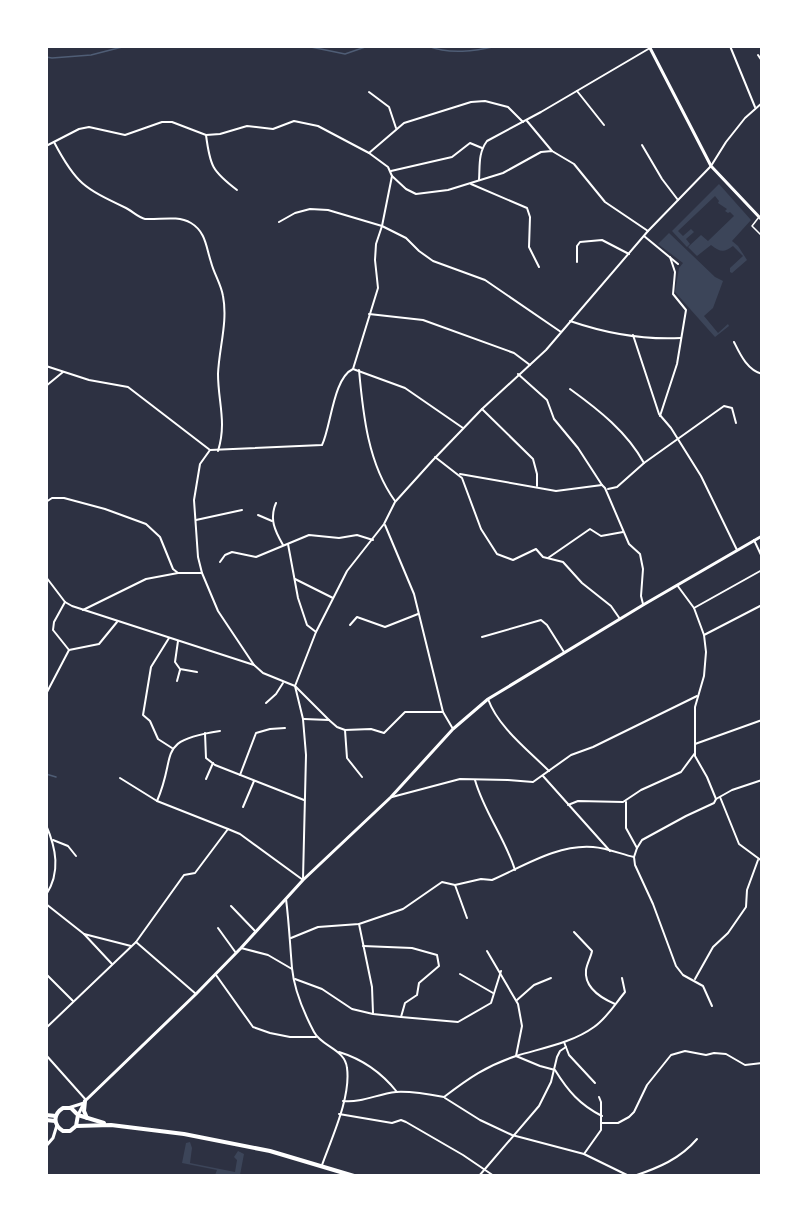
<svg xmlns="http://www.w3.org/2000/svg" width="808" height="1222" viewBox="0 0 808 1222" font-family="'Golos Text',sans-serif">
  <style>
    .green { fill: #3c4559 }
    .lines { fill: none; stroke-linecap: round; stroke-linejoin: round }
    .stream { stroke: #4f5d75; stroke-width: 1.5 }
    .service { stroke: #fff; stroke-width: 1.5 }
    .minor { stroke: #fff; stroke-width: 2 }
    .secondary { stroke: #fff; stroke-width: 3 }
    .primary { stroke: #fff; stroke-width: 4 }
  </style>
  <rect width="100%" height="100%" fill="#2d3142"/>
  <g class="green">
    <path d="M719,184L751,220L732,241L738,246L747,260L732,273L730,272V268L743,256L733,246C724,253 720,252 711,245L697,256L688,247L701,235L708,241L734,216L730,212L728,213L725,211L727,209L718,203L719,201L715,196L678,231L683,236L691,229L694,232L686,239L690,244L687,247L672,231Z"/>
    <polygon points="669,233 715,277 723,281 713,308 704,316 718,333 728,324 729,326 715,337 675,292 679,268 683,263 658,244"/>
    <polygon points="190,1142 192,1148 190,1163 235,1172 237,1160 234,1157 238,1151 244,1154 240,1175 215,1175 217,1170 182,1163 186,1143"/>
  </g>
  <g class="lines">
    <g class="stream">
      <polyline points="306,46 345,54 368,46"/>
      <path d="M428,46C450,55 475,51 497,46"/>
      <polyline points="46,57 52,58 91,55 126,46"/>
      <polyline points="46,774 56,777"/>
    </g>
    <polyline class="service" points="759,217 752,226 762,236"/>
    <g class="minor">
      <polyline points="730,46 755,107"/>
      <polyline points="758,55 762,61"/>
      <polyline points="577,91 604,125"/>
      <polyline points="369,92 389,107 396,128"/>
      <polyline points="527,121 552,151"/>
      <path d="M206,135C210,166 212,171 237,190"/>
      <path d="M54,142C76,184 84,188 126,208C132,211 139,218 145,219C160,220 177,215 191,223C206,232 206,247 211,262C214,274 221,284 223,296C228,322 219,348 218,374C218,402 227,422 218,451"/>
      <polyline points="642,145 662,179 678,200"/>
      <polyline points="46,146 79,129 89,127 125,135 162,122 172,122 206,135 220,134 247,126 273,129 294,121 318,126 369,153 388,167 392,176 382,226 376,244 375,260 378,288 353,369"/>
      <polyline points="369,153 404,123 471,102 485,101 508,107 523,122"/>
      <polyline points="391,171 452,157 470,143 482,148"/>
      <polyline points="392,176 406,189 416,194 448,190 503,173 541,152 552,151 574,164 605,202 648,231"/>
      <path d="M479,180C480,166 478,153 487,141L541,112L650,48"/>
      <polyline points="471,184 527,208 530,217 529,247 539,267"/>
      <polyline points="279,222 295,213 310,209 328,210 382,226 406,238 419,251 433,261 485,280 561,332"/>
      <polyline points="644,236 678,264"/>
      <polyline points="577,262 577,246 580,242 602,240 629,254"/>
      <polyline points="369,314 423,320 514,353 530,365"/>
      <path d="M570,321C605,333 644,340 681,338"/>
      <polyline points="633,335 659,414 671,428 701,476 737,550"/>
      <path d="M734,342C740,354 747,370 762,374"/>
      <path d="M46,366L89,380L128,387L210,450L322,445C331,427 333,378 353,369L405,388L463,428"/>
      <path d="M359,370C363,414 368,464 395,501"/>
      <polyline points="518,374 547,400 554,419 578,448 602,485 605,488 629,544 640,554 643,569 641,596 643,604"/>
      <polyline points="46,386 63,372"/>
      <path d="M570,389C599,410 627,432 644,463"/>
      <polyline points="482,409 533,459 537,474 537,486"/>
      <polyline points="660,416 677,364 686,310 673,294 675,272 670,257"/>
      <polyline points="210,450 200,464 194,500 198,557 202,573 218,611 254,665 263,673 295,686 329,720"/>
      <polyline points="435,457 462,478 481,529 497,554 513,560 536,549 543,557 563,562 582,583 611,606 620,619"/>
      <polyline points="460,474 556,491 602,485"/>
      <polyline points="608,489 617,487 644,463 724,406 732,408 736,423"/>
      <polyline points="46,502 52,498 64,498 105,509 146,524 160,537 173,569 178,573 202,573"/>
      <path d="M276,503C269,519 275,531 283,545"/>
      <polyline points="258,515 272,521"/>
      <polyline points="196,520 242,510"/>
      <polyline points="385,525 414,594 443,712 453,729"/>
      <polyline points="754,540 762,557"/>
      <polyline points="288,544 298,598 307,625 316,632"/>
      <polyline points="548,558 590,529 601,536 623,532"/>
      <polyline points="220,562 225,555 232,552 256,557 309,535 339,538 357,535 373,540"/>
      <polyline points="46,577 65,602 72,606 254,665"/>
      <polyline points="295,579 333,598"/>
      <polyline points="677,585 694,608 704,635 706,652 704,676 695,707 695,756 707,777 716,799"/>
      <polyline points="65,602 54,622 53,630 69,650"/>
      <polyline points="694,608 762,570"/>
      <polyline points="83,610 146,579 178,573"/>
      <polyline points="350,625 357,617 385,627 418,614"/>
      <polyline points="704,635 762,605"/>
      <polyline points="482,637 541,620 547,625 564,652"/>
      <polyline points="169,638 151,667 143,715 150,721 158,739 172,748"/>
      <polyline points="178,641 175,662 180,669 197,672"/>
      <polyline points="69,650 99,644 117,622"/>
      <polyline points="177,681 180,670"/>
      <polyline points="46,694 69,650"/>
      <path d="M488,699C498,727 528,750 549,771"/>
      <polyline points="266,703 276,694 283,683"/>
      <polyline points="304,719 329,720 337,727 345,730 371,729 384,733 405,712 443,712"/>
      <polyline points="345,730 347,758 362,777"/>
      <polyline points="205,733 206,758 215,765 304,800"/>
      <polyline points="695,744 762,720"/>
      <polyline points="240,775 256,733 270,729 285,728"/>
      <polyline points="543,776 610,851"/>
      <polyline points="120,778 157,801 228,829"/>
      <polyline points="206,779 213,763"/>
      <path d="M475,780C484,812 505,838 515,870"/>
      <polyline points="392,797 460,779 508,780 533,782 571,755 593,747 697,696"/>
      <polyline points="720,797 739,844 762,861"/>
      <path d="M157,801C178,753 154,741 220,731"/>
      <polyline points="626,802 626,828 637,848"/>
      <polyline points="568,805 578,801 623,802 641,790 681,772 695,753"/>
      <polyline points="243,807 254,781"/>
      <path d="M46,825C56,848 61,872 46,895"/>
      <polyline points="53,840 68,846 76,856"/>
      <polyline points="303,879 306,755 303,719 295,686 316,632 347,571 384,524 395,502 433,460 482,409 546,350 648,231 711,166 726,142 745,118 762,103"/>
      <polyline points="455,885 467,918"/>
      <path d="M286,899C289,922 290,945 292,968C294,989 304,1013 314,1032C322,1047 345,1049 347,1068C351,1097 332,1137 322,1165"/>
      <polyline points="46,904 84,934 112,964"/>
      <polyline points="231,906 256,932"/>
      <polyline points="359,924 372,987 373,1013"/>
      <polyline points="218,928 236,953"/>
      <path d="M574,932L592,951C591,957 587,963 586,970C584,988 601,998 615,1004"/>
      <polyline points="84,934 131,946"/>
      <path d="M291,938L318,927L359,924L403,909L442,882L455,885L481,879L492,880C524,866 558,844 593,847C607,848 621,854 634,857"/>
      <polyline points="136,942 196,994"/>
      <polyline points="363,946 412,948 437,955 439,966 419,983 417,995 405,1003 401,1017"/>
      <polyline points="241,948 268,955 292,969"/>
      <path d="M487,951L518,1004L522,1026L516,1056L540,1066L555,1070C568,1091 580,1105 602,1116"/>
      <polyline points="46,974 73,1001"/>
      <polyline points="460,974 493,993"/>
      <polyline points="216,975 253,1027 270,1033 290,1037 316,1037"/>
      <polyline points="295,979 322,989 352,1009 373,1014 401,1017 458,1022 491,1003 501,971"/>
      <polyline points="695,979 713,947 728,933 746,907 747,890 758,860"/>
      <polyline points="517,1000 534,985 551,978"/>
      <polyline points="712,1006 703,986 683,975 676,966 653,904 635,865 634,857 637,848 642,840 686,816 714,803 716,799 732,790 762,780"/>
      <polyline points="46,1028 136,942 184,875 195,873 228,829 240,834 303,880"/>
      <polyline points="564,1042 569,1055 595,1083"/>
      <path d="M339,1052C362,1059 382,1073 397,1092"/>
      <polyline points="46,1055 86,1100"/>
      <polyline points="445,1098 480,1120 512,1135 584,1154 629,1176"/>
      <path d="M343,1101C362,1103 377,1094 396,1092C412,1091 428,1094 444,1097C469,1078 486,1066 516,1056C542,1048 572,1043 594,1027C607,1018 615,1004 625,992L622,978"/>
      <polyline points="339,1114 392,1123 401,1120 406,1122 463,1155 494,1176"/>
      <polyline points="602,1123 618,1123 629,1117 634,1112 647,1085 671,1055 685,1051 706,1055 714,1053 726,1054 745,1065 762,1063"/>
      <polyline points="584,1154 601,1130 601,1102 599,1097"/>
      <polyline points="479,1176 539,1106 551,1082 557,1057 560,1051 566,1047"/>
      <polyline points="541,1176 546,1176"/>
      <path d="M634,1176C658,1168 680,1159 697,1139"/>
    </g>
    <g class="secondary">
      <polyline points="649,46 711,166 762,220"/>
      <polyline points="68,1108 84,1103"/>
      <polyline points="78,1115 85,1101 196,994 241,948 303,880 391,797 453,729 488,699 643,605 762,536"/>
      <polyline points="46,1146 53,1138 57,1125"/>
    </g>
    <g class="primary">
      <polyline points="85,1101 84,1111 87,1118"/>
      <polyline points="46,1115 56,1116"/>
      <polyline points="78,1115 104,1123"/>
      <polyline points="46,1120 55,1121"/>
      <path d="M76,1126L78,1115L71,1108H63C53,1114 53,1125 63,1131H70L76,1126L111,1125L184,1134L270,1151L354,1176"/>
    </g>
  </g>
  <rect width="808" height="1222" fill="none" stroke="#ffffff" stroke-width="96"/>
</svg>
